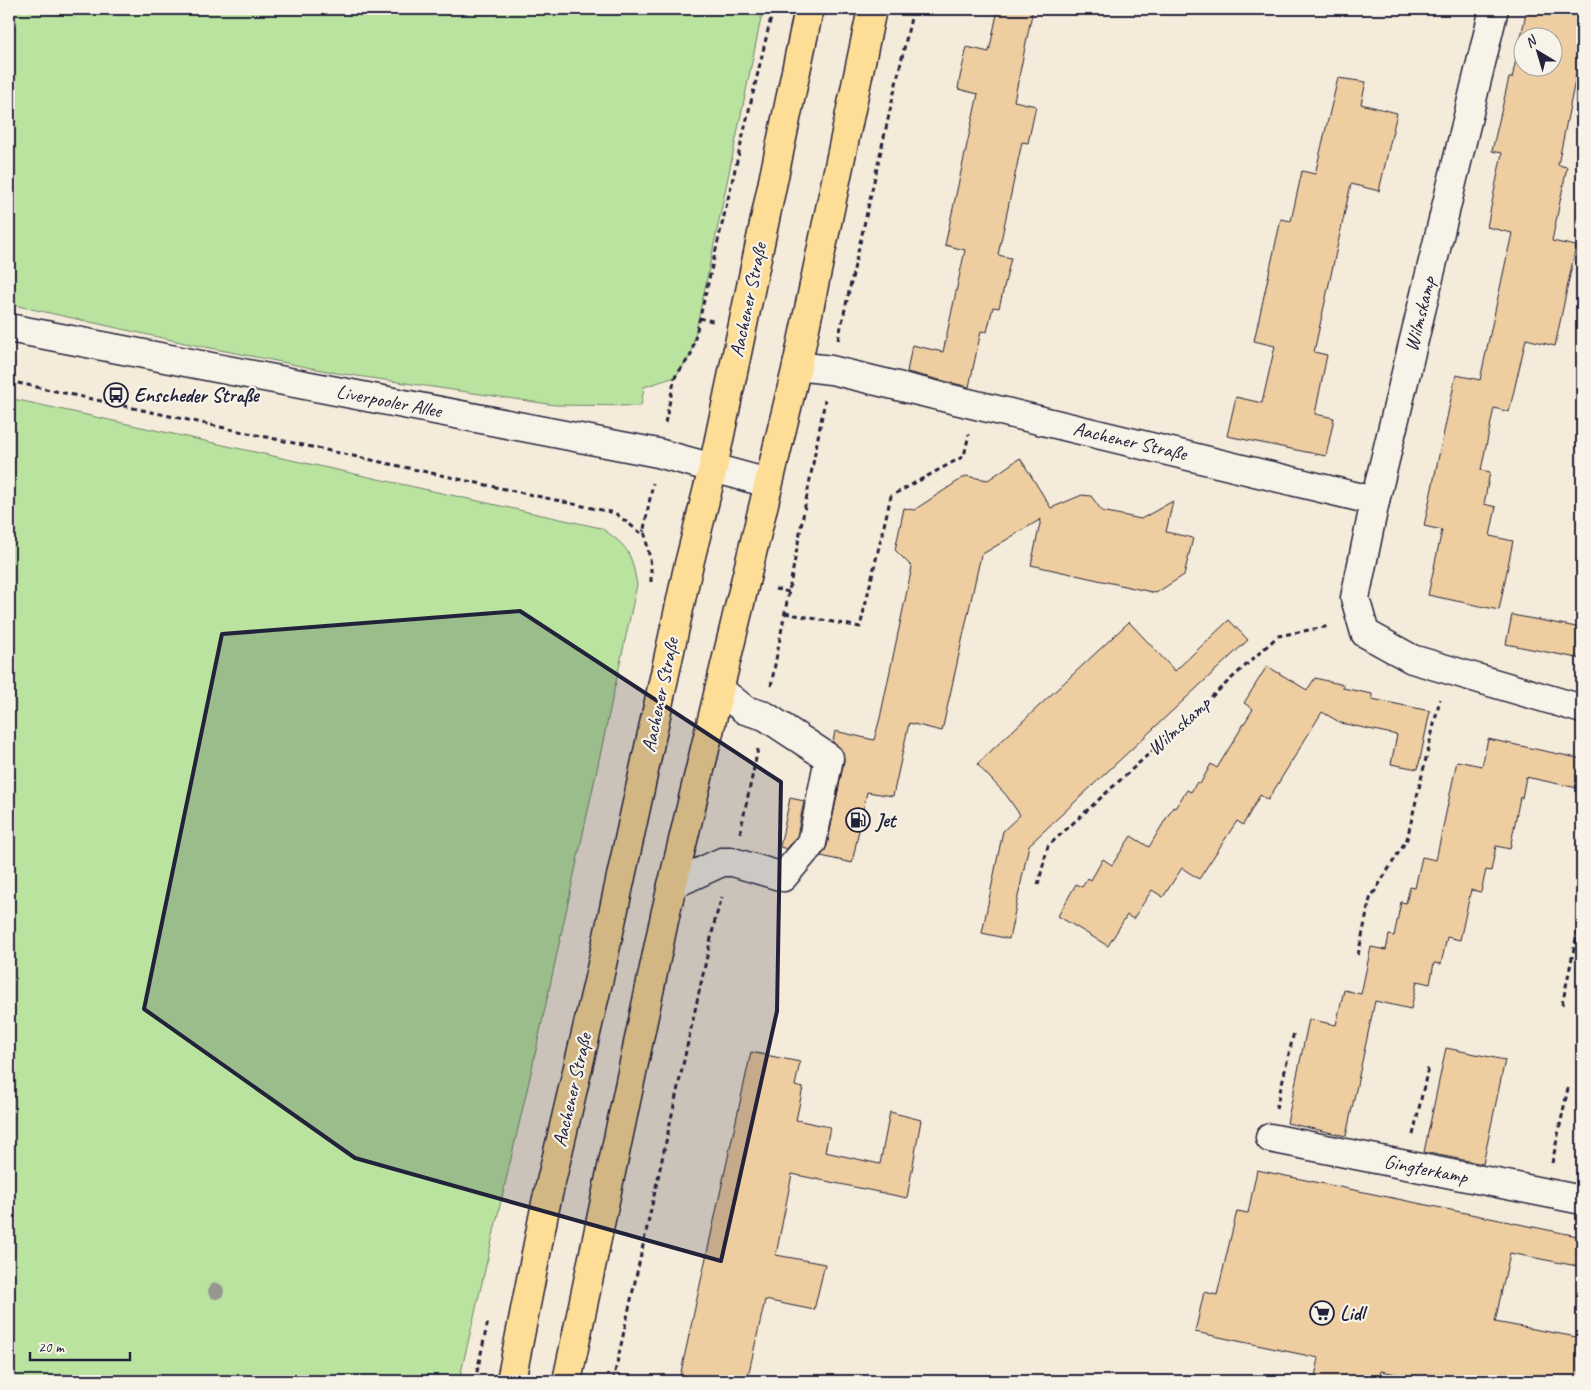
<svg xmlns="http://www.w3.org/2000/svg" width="1591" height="1390" viewBox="0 0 1591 1390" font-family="Caveat,sans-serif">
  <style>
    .green { fill: #bae39f; stroke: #6e826d }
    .building { fill: #eecda0; stroke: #22223b; fill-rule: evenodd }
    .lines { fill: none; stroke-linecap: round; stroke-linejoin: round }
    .minor-casing { stroke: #22223b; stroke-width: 31 }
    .major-casing { stroke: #22223b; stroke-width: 31 }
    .path { stroke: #22223b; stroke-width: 3; stroke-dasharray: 5 4; stroke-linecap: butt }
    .minor { stroke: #f7f3e8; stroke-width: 28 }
    .major { stroke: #fedd96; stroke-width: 28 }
    .tree { fill: #969790 }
    .marked { fill: #22223b; fill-opacity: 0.2; stroke: #22223b; stroke-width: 4; stroke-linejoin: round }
    .labels { text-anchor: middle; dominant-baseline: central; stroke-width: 4.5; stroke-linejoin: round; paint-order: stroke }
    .street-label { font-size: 20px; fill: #22223b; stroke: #f7f3e8 }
    .poi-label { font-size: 20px; font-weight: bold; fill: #22223b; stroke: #f7f3e8; text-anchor: start }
  </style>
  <rect width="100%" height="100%" fill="#f5ebda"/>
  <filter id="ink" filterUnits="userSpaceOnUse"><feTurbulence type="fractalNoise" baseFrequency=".02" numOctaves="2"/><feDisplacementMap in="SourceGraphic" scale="10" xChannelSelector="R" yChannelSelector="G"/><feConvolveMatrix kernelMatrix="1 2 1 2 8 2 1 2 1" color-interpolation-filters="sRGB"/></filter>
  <g filter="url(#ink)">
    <g class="green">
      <polygon points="9,9 763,9 691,355 675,377 644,387 641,406 555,405 337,373 185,343 9,304"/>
      <path d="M9,398L601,528C629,547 631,552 637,585L531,1073L459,1381H9Z"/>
    </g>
    <g class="building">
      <polygon points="998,9 1033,9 1014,101 1036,106 1028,143 1022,142 998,255 1011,258 999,308 993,307 987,332 981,331 969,387 907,372 912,345 943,352 965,250 945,245 978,94 958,89 960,77 967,47 989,52"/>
      <path d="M1527,9H1582V46L1558,165L1567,167L1552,241L1576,246L1555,346L1526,339L1509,412L1494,408L1481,470L1490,472L1484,504L1496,507L1490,536L1513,541L1499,610L1428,595L1442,530L1424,526L1456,375L1480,380L1512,233L1487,227L1502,153L1492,151L1509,78H1512ZM1524,38H1554V68H1524Z"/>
      <polygon points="1338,78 1366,82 1361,104 1397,113 1379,191 1351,184 1314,352 1327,355 1315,414 1334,418 1326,456 1227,436 1236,397 1262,403 1275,346 1254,341 1281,219 1291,221 1302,171 1315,174"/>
      <polygon points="1020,458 1051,508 1082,495 1091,496 1102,511 1141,519 1173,501 1166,532 1193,538 1184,575 1156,593 1031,565 1041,519 981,555 942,731 909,723 893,796 867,792 852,863 821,856 827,846 844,761 843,752 833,742 835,731 874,740 880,718 912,567 895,550 904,508 914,510 966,476 988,480"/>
      <polygon points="1512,615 1582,628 1582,659 1506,644"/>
      <polygon points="1229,620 1248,640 1029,845 1009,939 982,933 1003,831 1020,815 1006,795 977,764 1129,622 1175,671"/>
      <polygon points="1267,666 1307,690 1315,678 1344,685 1343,688 1372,694 1372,699 1430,711 1418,769 1391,764 1397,735 1341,723 1322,712 1268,800 1260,795 1243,825 1237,821 1199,879 1182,868 1163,897 1152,890 1133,919 1127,915 1108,946 1058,916 1076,884 1082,887 1088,878 1091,880 1103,859 1112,865 1131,836 1149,847 1173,807 1175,808 1187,790 1191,792 1197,782 1200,784 1211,764 1217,768 1253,709 1244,703"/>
      <polygon points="1488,739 1582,759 1582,789 1526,777 1522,798 1520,797 1510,849 1496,846 1491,871 1486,870 1481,892 1471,890 1460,940 1447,937 1441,964 1434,963 1430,984 1417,981 1411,1009 1375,1001 1346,1136 1287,1123 1309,1019 1336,1025 1344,990 1361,994 1371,947 1386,950 1389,935 1394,936 1401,902 1406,903 1410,887 1415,888 1422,857 1436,860 1457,761 1482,766"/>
      <polygon points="790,798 804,801 797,836 787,849 780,847"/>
      <polygon points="1446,1048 1505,1060 1483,1164 1424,1152"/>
      <polygon points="751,1052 800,1062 795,1086 803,1088 796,1120 830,1127 825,1152 880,1164 890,1112 921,1120 907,1198 792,1174 776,1255 825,1264 814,1310 765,1300 747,1381 679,1381"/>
      <polygon points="1257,1170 1582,1237 1582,1267 1510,1253 1495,1322 1582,1338 1582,1381 1431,1381 1381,1371 1379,1381 1314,1381 1319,1358 1195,1332 1204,1292 1217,1295 1237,1211 1248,1213"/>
    </g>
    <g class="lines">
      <g class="minor-casing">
        <g id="minor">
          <polyline points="1494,9 1375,501 1355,598 1365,633 1412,659 1582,709"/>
          <polyline points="9,328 658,453 768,483"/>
          <polyline points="797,366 831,370 1375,501"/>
          <polyline points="672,885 722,862 733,862 783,877 812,843 829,758 765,716 745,710 719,689"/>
          <polyline points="1270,1138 1582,1200"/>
        </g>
      </g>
      <g class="major-casing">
        <g id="major">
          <polyline points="511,1381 546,1203 599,978 687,572 713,468 809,9"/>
          <polyline points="567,1381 666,911 797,366 872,9"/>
        </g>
      </g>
      <g class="path">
        <polyline points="699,318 713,321"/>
        <polyline points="838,340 913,9"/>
        <polyline points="9,381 615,513 642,534 644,530"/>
        <polyline points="665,423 675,377 691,355 773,9"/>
        <polyline points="651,582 651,565 644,529 653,483"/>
        <polyline points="775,589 789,592"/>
        <polyline points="785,613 860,627 891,496 964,456 969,434"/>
        <polyline points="771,686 825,400"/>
        <polyline points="740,833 758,749"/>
        <polyline points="1038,885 1048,846 1278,636 1330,626"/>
        <polyline points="1358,955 1370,899 1407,839 1440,699"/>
        <polyline points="1562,1005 1582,911"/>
        <polyline points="1276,1109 1294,1032"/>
        <polyline points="1413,1135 1428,1068"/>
        <polyline points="1552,1163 1568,1088"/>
        <polyline points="475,1381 488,1321"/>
        <polyline points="613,1381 715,920 722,897"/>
      </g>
      <use href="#minor" class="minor"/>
      <use href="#major" class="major"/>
    </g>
    <circle class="tree" cx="216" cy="1291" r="8"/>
  </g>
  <path class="marked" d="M520,611L781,782L777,1011L721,1261L355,1158L144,1009L222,634Z"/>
  <defs>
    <g id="bus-ring" transform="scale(1.25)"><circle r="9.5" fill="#f7f3e8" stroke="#22223b" stroke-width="1.5"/><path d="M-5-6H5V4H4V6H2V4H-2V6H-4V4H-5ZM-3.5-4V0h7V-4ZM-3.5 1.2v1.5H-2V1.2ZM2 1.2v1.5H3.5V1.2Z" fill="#22223b"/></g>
    <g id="fuel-ring" transform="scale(1.25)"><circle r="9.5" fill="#f7f3e8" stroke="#22223b" stroke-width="1.5"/><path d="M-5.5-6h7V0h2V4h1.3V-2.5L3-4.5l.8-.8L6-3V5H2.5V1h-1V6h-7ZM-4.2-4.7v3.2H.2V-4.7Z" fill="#22223b"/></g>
    <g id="supermarket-ring" transform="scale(1.25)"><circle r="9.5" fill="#f7f3e8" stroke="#22223b" stroke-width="1.5"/><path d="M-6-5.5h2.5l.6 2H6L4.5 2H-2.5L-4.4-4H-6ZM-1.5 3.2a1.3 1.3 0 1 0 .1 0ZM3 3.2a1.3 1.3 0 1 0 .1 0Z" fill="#22223b"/></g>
  </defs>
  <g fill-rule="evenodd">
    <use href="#bus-ring" x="116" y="395"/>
    <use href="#fuel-ring" x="858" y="820"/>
    <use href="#supermarket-ring" x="1322" y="1313"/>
  </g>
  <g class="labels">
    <g class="street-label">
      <text transform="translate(748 300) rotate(-78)">Aachener Straße</text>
      <text transform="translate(1420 314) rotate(-76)">Wilmskamp</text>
      <text transform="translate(389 401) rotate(11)">Liverpooler Allee</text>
      <text transform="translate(1130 441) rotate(13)">Aachener Straße</text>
      <text transform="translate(660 695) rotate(-78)">Aachener Straße</text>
      <text transform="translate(1179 726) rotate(-42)">Wilmskamp</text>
      <text transform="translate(572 1090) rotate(-77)">Aachener Straße</text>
      <text transform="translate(1426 1169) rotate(11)">Gingterkamp</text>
    </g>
    <g class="poi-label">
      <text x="134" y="395">Enscheder Straße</text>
      <text x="876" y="820">Jet</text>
      <text x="1340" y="1313">Lidl</text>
    </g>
  </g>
  <rect width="1591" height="1390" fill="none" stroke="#f7f3e8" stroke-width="30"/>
  <rect x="15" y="15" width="1561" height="1360" fill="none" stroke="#22223b" stroke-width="2" filter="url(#ink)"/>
  <g transform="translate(1538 52) rotate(322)"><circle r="24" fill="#f7f3e8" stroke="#a29fa3"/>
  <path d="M0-4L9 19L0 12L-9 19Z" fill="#22223b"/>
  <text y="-8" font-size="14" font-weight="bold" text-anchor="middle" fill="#22223b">N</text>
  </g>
  <path d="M30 1352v8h100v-8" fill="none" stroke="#22223b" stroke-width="2.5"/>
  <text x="38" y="1352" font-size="15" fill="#22223b" stroke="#f7f3e8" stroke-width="4" paint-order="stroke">20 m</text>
</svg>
